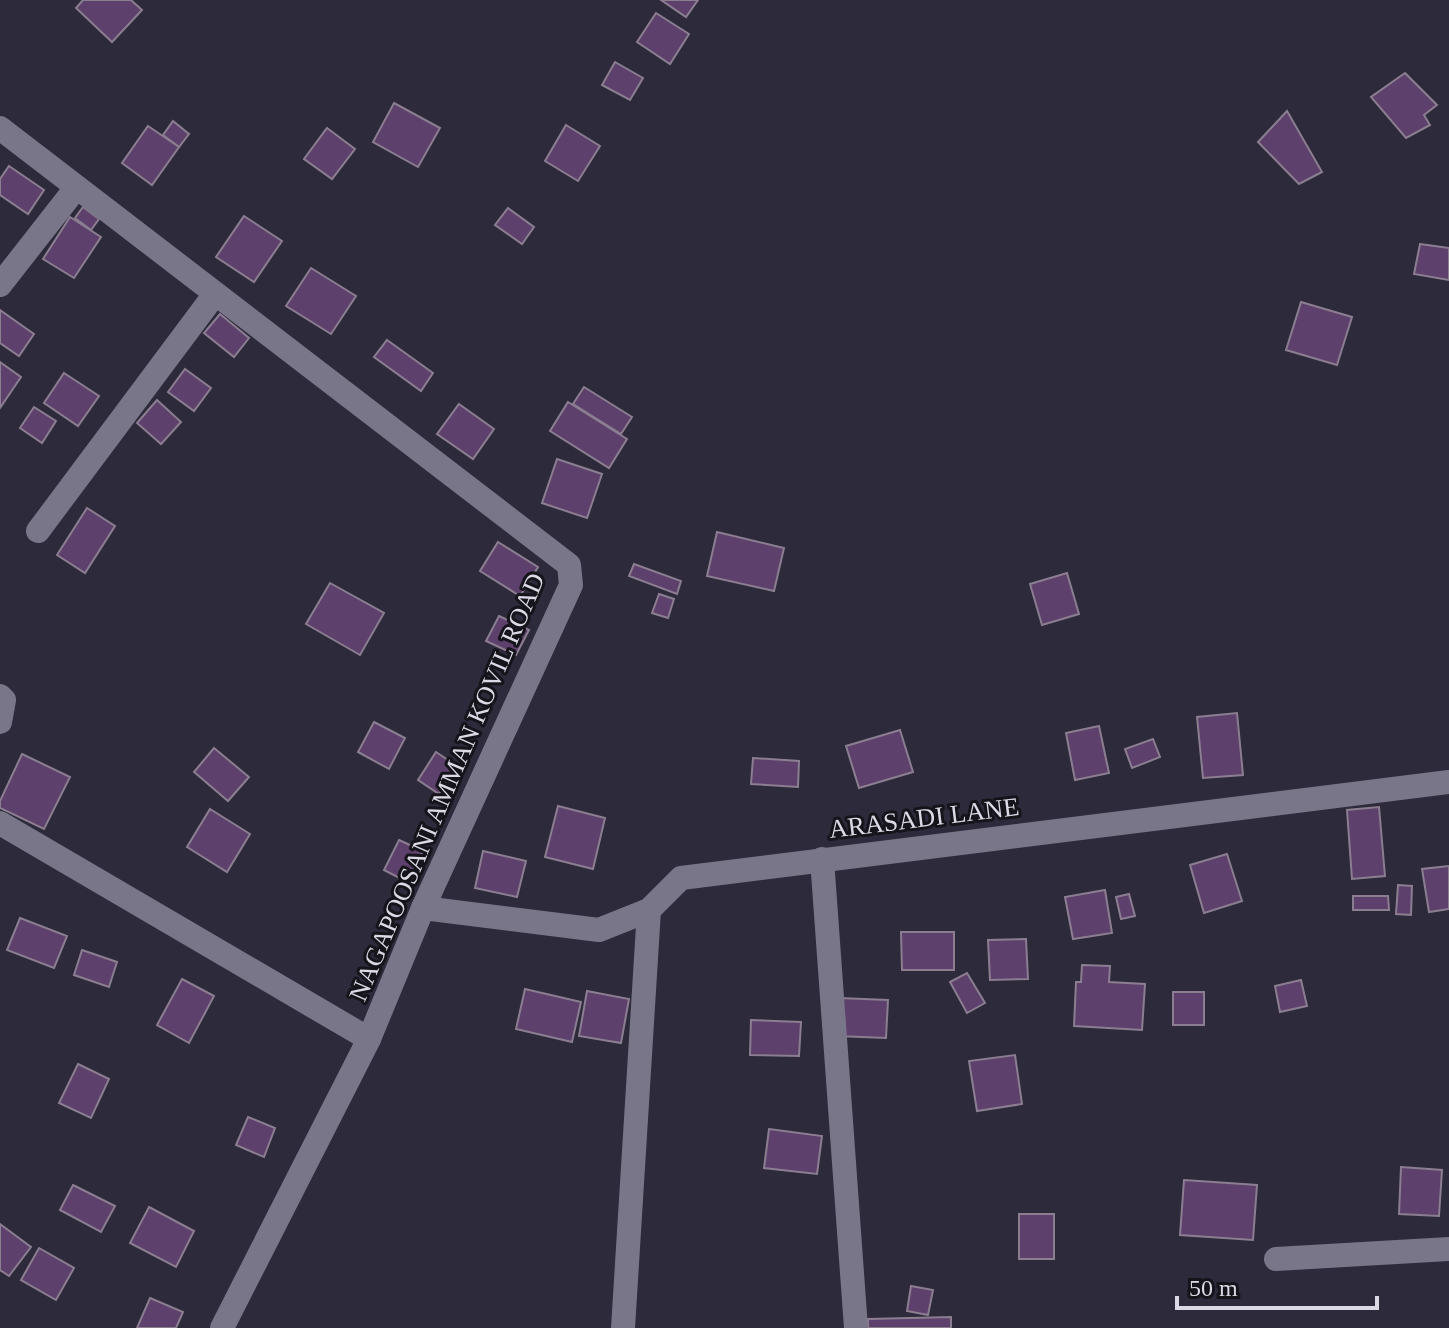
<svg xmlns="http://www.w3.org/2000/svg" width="1449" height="1328" viewBox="0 0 1449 1328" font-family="'Times New Roman',serif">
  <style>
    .building { fill: #5d406b; stroke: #8a7e90; stroke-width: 2 }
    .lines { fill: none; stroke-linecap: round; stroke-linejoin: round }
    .minor { stroke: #79768a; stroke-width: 24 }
    .labels { text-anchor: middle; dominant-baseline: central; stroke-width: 6; stroke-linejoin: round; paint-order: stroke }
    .street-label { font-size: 26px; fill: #dbd9e5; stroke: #15141b }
  </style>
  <rect width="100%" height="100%" fill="#2d2a3b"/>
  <g class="building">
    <polygon points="83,0 131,0 142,10 112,42 76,8"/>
    <polygon points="661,0 698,0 686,17"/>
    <polygon points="656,13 689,34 670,64 637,42"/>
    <polygon points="615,62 643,78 630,100 602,85"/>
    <polygon points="1405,73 1437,105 1424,115 1430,125 1406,138 1371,97"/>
    <polygon points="394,103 440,128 418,167 373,142"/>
    <polygon points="1287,111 1322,172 1299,184 1258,142"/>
    <polygon points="173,121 189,134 179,147 163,135"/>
    <polygon points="566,125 600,146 578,181 545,161"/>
    <polygon points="148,126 179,147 152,185 122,163"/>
    <polygon points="327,128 355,149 332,179 304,159"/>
    <polygon points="9,166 44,190 28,214 0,195 0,179"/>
    <polygon points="83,207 99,219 91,230 75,218"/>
    <polygon points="508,208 534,227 522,244 495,225"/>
    <polygon points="244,216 282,241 254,282 216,257"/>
    <polygon points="70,217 101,237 74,278 43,259"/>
    <polygon points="1420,244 1449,248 1449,280 1414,274"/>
    <polygon points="311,268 356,296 331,334 286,306"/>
    <polygon points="1301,302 1352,317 1337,365 1286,350"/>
    <polygon points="0,310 34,334 19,356 0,343"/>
    <polygon points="220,314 249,338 234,357 204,333"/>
    <polygon points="387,340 433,373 421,391 374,357"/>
    <polygon points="0,362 21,377 0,408"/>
    <polygon points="185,369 211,388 194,411 168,392"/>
    <polygon points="64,373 99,396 78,426 44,403"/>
    <polygon points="584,387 632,417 621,434 573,404"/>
    <polygon points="157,400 181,422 161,444 137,423"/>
    <polygon points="568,402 627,439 609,468 550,431"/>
    <polygon points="459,404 494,429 473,459 437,434"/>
    <polygon points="34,407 56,421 42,443 20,428"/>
    <polygon points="557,459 602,474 587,518 542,503"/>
    <polygon points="87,508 115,526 85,573 57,555"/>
    <polygon points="717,532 784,548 774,591 707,576"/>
    <polygon points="498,542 538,567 520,596 480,571"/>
    <polygon points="634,564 681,581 677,594 629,576"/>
    <polygon points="1067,573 1079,614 1042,625 1030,584"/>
    <polygon points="330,583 384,613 360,655 306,624"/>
    <polygon points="659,594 674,599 668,618 652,613"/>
    <polygon points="499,616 529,630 516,655 486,641"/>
    <polygon points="1237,713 1243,775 1203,778 1197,717"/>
    <polygon points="374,722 405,738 389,769 358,752"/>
    <polygon points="1099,726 1109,773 1075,780 1066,733"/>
    <polygon points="900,730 913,772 859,788 846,746"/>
    <polygon points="1153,739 1160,757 1132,768 1125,749"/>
    <polygon points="214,748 249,777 228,801 194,772"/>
    <polygon points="436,752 457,766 439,794 418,780"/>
    <polygon points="22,754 70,777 44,829 0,808 0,801"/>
    <polygon points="753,758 799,761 798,787 751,784"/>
    <polygon points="558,806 605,818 593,869 545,857"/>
    <polygon points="1379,807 1385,876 1352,879 1347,810"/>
    <polygon points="210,809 250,834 227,872 187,847"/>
    <polygon points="399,840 423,851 407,882 384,870"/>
    <polygon points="483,851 526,861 517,897 475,888"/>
    <polygon points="1227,854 1242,901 1204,913 1190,865"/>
    <polygon points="1449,866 1449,909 1429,912 1422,869"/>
    <polygon points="1398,885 1412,886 1411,915 1396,914"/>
    <polygon points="1105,890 1112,933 1073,939 1065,897"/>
    <polygon points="1129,894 1135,916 1121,919 1116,897"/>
    <polygon points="1353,896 1388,896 1389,910 1353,910"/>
    <polygon points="20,918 67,936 54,968 7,950"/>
    <polygon points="901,932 954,932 954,970 902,970"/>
    <polygon points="1026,939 1028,979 990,980 988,940"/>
    <polygon points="82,950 117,962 109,987 74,975"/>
    <polygon points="1082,965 1110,966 1109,982 1145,984 1142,1030 1074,1026 1076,982 1081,982"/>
    <polygon points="967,973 985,1003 967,1013 950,982"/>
    <polygon points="182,979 214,996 189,1043 157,1025"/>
    <polygon points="1301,980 1307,1006 1280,1012 1275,986"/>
    <polygon points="525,989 581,1002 572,1042 516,1029"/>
    <polygon points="587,991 629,999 621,1043 579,1036"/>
    <rect x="1173" y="992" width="31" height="33"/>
    <polygon points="839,998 888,1000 886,1038 837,1036"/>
    <polygon points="751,1020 801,1022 799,1056 750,1055"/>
    <polygon points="1015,1055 1022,1104 977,1111 969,1061"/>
    <polygon points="78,1064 109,1079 91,1118 59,1103"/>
    <polygon points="248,1117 275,1128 264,1157 236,1145"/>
    <polygon points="769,1129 822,1136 817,1174 764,1168"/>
    <polygon points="1401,1167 1442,1170 1439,1216 1399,1214"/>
    <polygon points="1184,1180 1257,1185 1253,1240 1180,1235"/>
    <polygon points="73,1185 115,1206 101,1232 60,1210"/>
    <polygon points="149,1207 194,1231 176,1267 130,1243"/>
    <rect x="1019" y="1214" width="35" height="45"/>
    <polygon points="0,1224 31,1247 9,1276 0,1270"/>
    <polygon points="39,1248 74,1268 56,1300 21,1280"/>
    <polygon points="911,1286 933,1290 928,1315 907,1311"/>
    <polygon points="150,1298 183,1312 176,1328 137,1328"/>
    <polygon points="951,1317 951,1328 868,1328 868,1319"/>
  </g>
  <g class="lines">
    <g class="minor">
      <polyline points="0,128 569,565 571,585 423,908 369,1039 222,1328"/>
      <polyline points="0,285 76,188"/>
      <polyline points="38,531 215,294"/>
      <polyline points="0,696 4,700 0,722"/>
      <polyline points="0,823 369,1039"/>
      <polyline points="822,859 856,1328"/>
      <polyline points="423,908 599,930 649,910 681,878 1449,782"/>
      <polyline points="1276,1259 1449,1249"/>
      <polyline points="623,1328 649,910"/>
    </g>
  </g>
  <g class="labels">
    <g class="street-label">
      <text transform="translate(447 787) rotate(-67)">NAGAPOOSANI AMMAN KOVIL ROAD</text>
      <text transform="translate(924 818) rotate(-7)">ARASADI LANE</text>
    </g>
  </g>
  <path d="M1177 1296v12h200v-12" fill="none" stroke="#dbd9e5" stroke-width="4"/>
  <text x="1189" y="1296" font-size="24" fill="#dbd9e5" stroke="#15141b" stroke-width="6" paint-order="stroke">50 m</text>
</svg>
